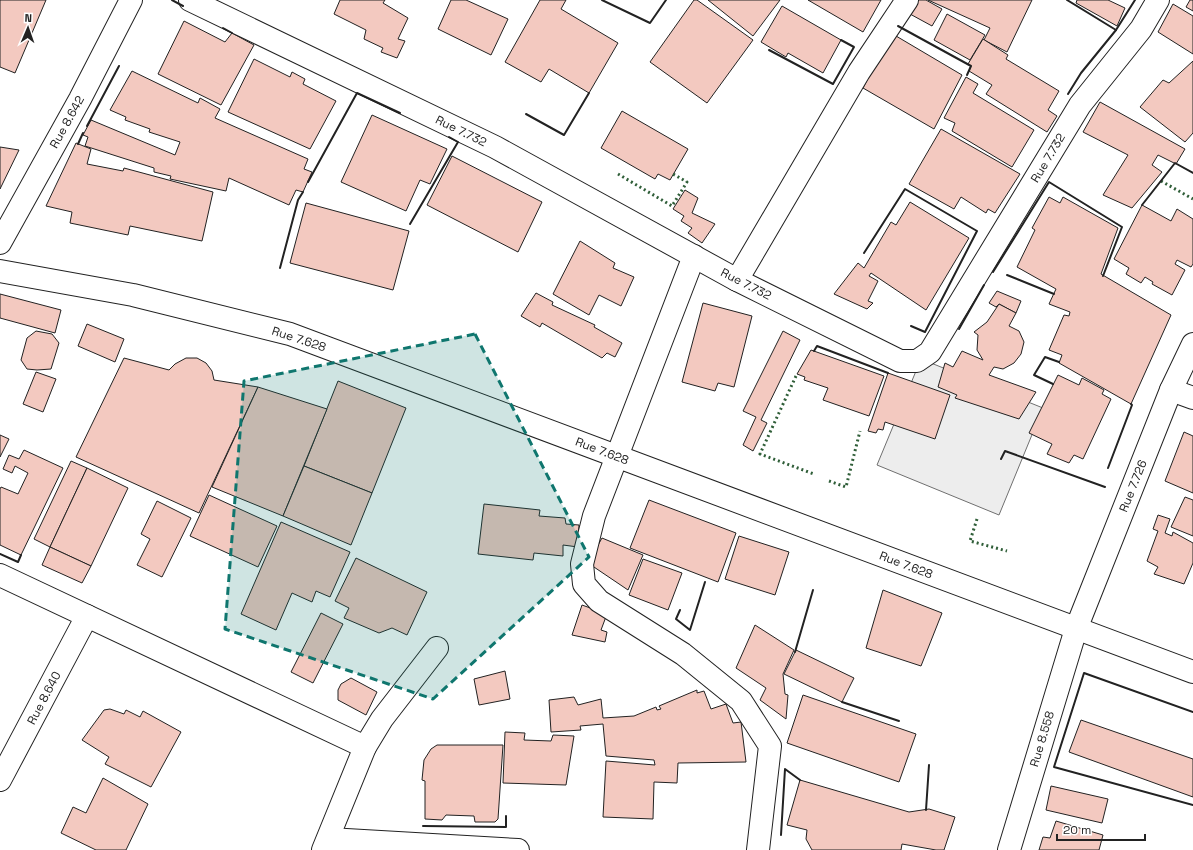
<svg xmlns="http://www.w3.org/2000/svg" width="1193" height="850" viewBox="0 0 1193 850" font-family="'Space Grotesk',sans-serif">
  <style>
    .parking { fill: #ededed; stroke: #6f6f6f }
    .building { fill: #f3c9c0; stroke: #222 }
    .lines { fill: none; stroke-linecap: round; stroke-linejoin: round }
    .minor-casing { stroke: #222; stroke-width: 24 }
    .major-casing { stroke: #222; stroke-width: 24 }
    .minor { stroke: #fff; stroke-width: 22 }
    .major { stroke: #fff; stroke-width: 22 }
    .hedge { stroke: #2f5e38; stroke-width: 3; stroke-dasharray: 2 3; stroke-linecap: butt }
    .wall { stroke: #222; stroke-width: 2 }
    .marked { fill: #0f766e; fill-opacity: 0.2; stroke: #0f766e; stroke-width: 3; stroke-dasharray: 8 5; stroke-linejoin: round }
    .labels { text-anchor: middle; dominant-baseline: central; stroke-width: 3; stroke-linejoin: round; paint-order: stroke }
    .street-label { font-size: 12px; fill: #222; stroke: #fff }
  </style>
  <rect width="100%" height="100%" fill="#fff"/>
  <polygon class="parking" points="921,359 1043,408 999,515 877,465"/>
  <g class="building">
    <polygon points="0,0 46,0 15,73 0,67"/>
    <polygon points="340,0 385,0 383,3 408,18 398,39 405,41 397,58 381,52 383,48 364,39 366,30 334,14"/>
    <polygon points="451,0 466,0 508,19 491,55 438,29"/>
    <polygon points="540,0 566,0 561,9 618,43 589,93 549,69 541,82 505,62"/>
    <polygon points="694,0 697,0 753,40 707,103 650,62"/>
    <polygon points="708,0 780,0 753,36"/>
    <polygon points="808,0 881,0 863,32"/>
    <polygon points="918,0 926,0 942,9 932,26 910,14"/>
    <polygon points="928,0 1032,0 1007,52 984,40 990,28"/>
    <polygon points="1077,0 1108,0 1125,8 1117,26 1076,3"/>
    <polygon points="1190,0 1193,0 1193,11 1186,7"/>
    <polygon points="1173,4 1193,16 1193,54 1158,32"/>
    <polygon points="782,6 841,40 823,73 788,53 786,57 761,42"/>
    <polygon points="947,14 985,35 970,60 934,40"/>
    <polygon points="184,21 225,42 232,33 254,45 221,105 158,74"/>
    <polygon points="891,33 962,75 934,129 863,88"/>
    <polygon points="983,39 1008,55 1006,59 1059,91 1048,110 1057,116 1047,132 986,94 992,85 969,71 971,66 968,64"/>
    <polygon points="254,59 290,77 292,72 305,79 303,84 336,101 310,149 228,112"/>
    <polygon points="1193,61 1193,133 1185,142 1140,107 1163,80 1169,83"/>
    <polygon points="132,71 198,103 200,98 220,109 215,118 308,159 304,169 312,172 303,192 296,190 289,205 229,178 226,191 170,179 171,176 154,172 154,168 85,146 88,137 83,135 91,120 175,155 180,142 149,132 150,129 125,120 126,117 110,110"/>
    <polygon points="966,77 978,84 973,93 1034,130 1012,167 952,131 955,123 944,118"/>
    <polygon points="1100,102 1185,149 1176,164 1158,155 1152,165 1162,172 1132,208 1103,195 1128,155 1083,132"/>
    <polygon points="622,111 688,149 670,180 658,174 655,179 601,148"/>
    <polygon points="372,115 447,149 430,184 420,180 406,211 341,182"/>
    <polygon points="941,129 1020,174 995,213 988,209 986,213 961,197 954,209 909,184"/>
    <polygon points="76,143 91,149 87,164 123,171 124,168 213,192 202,241 130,226 128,235 70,223 72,212 46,206"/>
    <polygon points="0,147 19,150 0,189"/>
    <polygon points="452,156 542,202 518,252 427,205"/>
    <polygon points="685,190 698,198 692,213 715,224 702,243 688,233 692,228 681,221 684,216 673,209"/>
    <polygon points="1049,197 1060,203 1063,197 1118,228 1101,274 1171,315 1131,404 1059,363 1062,355 1049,350 1064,315 1069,316 1070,312 1049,304 1056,289 1017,267 1035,230 1032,228"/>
    <polygon points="910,202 969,238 926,310 871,273 869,276 878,281 868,301 873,303 867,309 834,294 858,263 864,268 891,222 896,225"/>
    <polygon points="306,203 409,231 393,290 290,263"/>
    <polygon points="1142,205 1171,221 1177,209 1193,219 1193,264 1191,267 1177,260 1175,264 1185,270 1172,295 1152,284 1153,282 1145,277 1141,283 1126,274 1129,268 1114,259"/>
    <polygon points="580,241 615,263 613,268 634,277 621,306 599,295 589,315 553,294"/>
    <polygon points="997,291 1021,301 1016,313 999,304 996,307 989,303"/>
    <polygon points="536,293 553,302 552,305 595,325 594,327 622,343 615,357 607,353 602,358 542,323 540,327 521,316"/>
    <polygon points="0,294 61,310 55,333 0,318"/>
    <polygon points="703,303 752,316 734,387 718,383 715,391 682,382"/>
    <polygon points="999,304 1016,313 1009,326 1019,331 1024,342 1021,354 1014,363 1003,369 994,367 989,375 1036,392 1019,419 955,398 957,395 938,387 945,363 953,367 962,351 983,360 977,350 978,335 974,332 987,322"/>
    <polygon points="87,324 124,339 115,362 78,346"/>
    <polygon points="36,331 52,334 59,343 51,369 37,370 27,369 21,360 27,338"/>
    <polygon points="783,331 800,340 761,420 767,423 753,451 743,445 756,417 743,411"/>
    <polygon points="811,350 884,376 869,416 823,400 828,388 804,380 805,377 797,374"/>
    <polygon points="124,358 169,370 175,364 186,358 197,358 206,363 212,371 214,380 258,387 199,513 76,457"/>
    <polygon points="36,372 56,379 43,412 23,404"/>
    <polygon points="888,373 950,395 935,439 885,422 883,430 878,429 876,433 868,431"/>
    <polygon points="1058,375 1079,385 1082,378 1104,390 1102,394 1111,399 1083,459 1074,455 1069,463 1047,454 1052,444 1029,433"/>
    <polygon points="338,381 406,408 372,493 304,466"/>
    <polygon points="258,387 327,409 283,516 212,487"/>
    <polygon points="1184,432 1193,436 1193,493 1165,481"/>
    <polygon points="0,435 9,439 0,457"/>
    <polygon points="24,450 63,468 21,555 0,545 0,489 1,487 18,494 28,473 15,466 12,473 3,469 9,455 19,459"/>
    <polygon points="71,461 87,468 50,547 34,539"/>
    <polygon points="304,466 372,493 351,545 283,516"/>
    <polygon points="87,468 128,488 91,566 50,547"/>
    <polygon points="209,495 277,526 258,567 190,536"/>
    <polygon points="1185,497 1193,500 1193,536 1171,527"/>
    <polygon points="649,500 736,533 718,582 630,548"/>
    <polygon points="157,501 191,518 162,577 137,565 150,539 141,534"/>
    <polygon points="484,504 540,510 539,516 565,518 566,524 579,525 578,547 563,545 563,556 534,553 533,560 478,554"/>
    <polygon points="1158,515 1170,519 1165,533 1172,536 1173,532 1193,543 1193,563 1184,584 1154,574 1158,567 1147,561 1158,531 1153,529"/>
    <polygon points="281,522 350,552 330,597 316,591 312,602 292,593 276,630 241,614"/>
    <polygon points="739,536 789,552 775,595 725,579"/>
    <polygon points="602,538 643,555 628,590 588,563"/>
    <polygon points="50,547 91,566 82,583 42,565"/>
    <polygon points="356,558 427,592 407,635 392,628 379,633 344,618 349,608 335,601"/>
    <polygon points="643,559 682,573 668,610 629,595"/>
    <polygon points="883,590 942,613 921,666 866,648"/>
    <polygon points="582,605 607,614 601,630 607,632 605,642 572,635"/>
    <polygon points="321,613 343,624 313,683 291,672"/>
    <polygon points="755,625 794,650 783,674 785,694 788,695 786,719 760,700 766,688 736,668"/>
    <polygon points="796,650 854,678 842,702 784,674"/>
    <polygon points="505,671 510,699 479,705 474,679"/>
    <polygon points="351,678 377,692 366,715 338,700 338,690 341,684"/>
    <polygon points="697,690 697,693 704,691 711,709 726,704 733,723 741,722 746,762 678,763 677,783 654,782 653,819 603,817 606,761 655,765 654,760 606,756 603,724 580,726 581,730 551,732 549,700 574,697 578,705 601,699 603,718 634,716 656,707 657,710 661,709 659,706"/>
    <polygon points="803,695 916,734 899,782 787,743"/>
    <polygon points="110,709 124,714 126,710 140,717 143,711 181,732 151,787 105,764 109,757 82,740 104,710"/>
    <polygon points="1081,720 1193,759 1193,797 1069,752"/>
    <polygon points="505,732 525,733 524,740 551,741 553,735 574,736 566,785 503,783"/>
    <polygon points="437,745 503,745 498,819 495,822 475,822 474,816 446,815 442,820 425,819 425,781 422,780 424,760 431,749"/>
    <polygon points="103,778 148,804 126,850 96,850 61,833 73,807 86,813"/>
    <polygon points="800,780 909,812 929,809 955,817 944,850 936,850 902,844 901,850 812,850 806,839 807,830 787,825"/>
    <polygon points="1051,786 1108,799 1102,823 1046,810"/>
    <polygon points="1056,821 1103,835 1099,850 1039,850 1043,837 1050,838"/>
  </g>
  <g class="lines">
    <g class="minor-casing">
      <g id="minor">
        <polyline points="190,0 495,147 737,280 900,361 917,361 930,352 1080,105 1141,29 1158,0"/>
        <polyline points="0,243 80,99 131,0"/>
        <polyline points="694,256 594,516 582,564 584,584 599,601 683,654 741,701 770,746 758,850"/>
        <polyline points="737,280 859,72 907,0"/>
        <polyline points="1171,390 1193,398"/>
        <polyline points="0,575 365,747 323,850"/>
        <polyline points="365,747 382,719 437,648"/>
        <polyline points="0,780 87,616"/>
        <polyline points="329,839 518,850"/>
        <polyline points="1009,850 1076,629 1171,390 1193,344"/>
      </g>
    </g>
    <g class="major-casing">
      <polyline id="major" points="0,271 133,295 290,334 1193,672"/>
    </g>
    <use href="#minor" class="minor"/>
    <use href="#major" class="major"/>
    <g class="hedge">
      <polyline points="618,174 672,206 687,182 673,174"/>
      <polyline points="1161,181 1193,199"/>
      <polyline points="796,376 760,454 814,474"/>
      <polyline points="829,481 846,487 860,431"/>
      <polyline points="977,519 970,541 1007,551"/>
    </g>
    <g class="wall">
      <polyline points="172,0 183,6"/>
      <polyline points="602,0 650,23 666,0"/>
      <polyline points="1067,0 1116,30"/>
      <polyline points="898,26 971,66 967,75"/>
      <polyline points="223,28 232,33"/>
      <polyline points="769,50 833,84 854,47 841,40"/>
      <polyline points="1068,94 1081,73 1116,30 1135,0"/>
      <polyline points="526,114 564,135 589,93"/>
      <polyline points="87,126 119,66"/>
      <polyline points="78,144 83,133"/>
      <polyline points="308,182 357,93 400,113"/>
      <polyline points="1142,205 1175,163 1193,173"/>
      <polyline points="410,224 458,142 449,137"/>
      <polyline points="864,253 905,189 977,231 925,332 911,326"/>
      <polyline points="280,268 298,200 303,192"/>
      <polyline points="993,272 1049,182 1122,227 1103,276"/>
      <polyline points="1007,275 1054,294"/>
      <polyline points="959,329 984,285"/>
      <polyline points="814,351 817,346 888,373"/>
      <polyline points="1053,384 1034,375 1045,357 1059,362"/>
      <polyline points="1001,459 1005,451 1105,487"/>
      <polyline points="1108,468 1132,405 1131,404"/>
      <polyline points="0,554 18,562 21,555"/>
      <polyline points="680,610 676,619 690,630 705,582"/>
      <polyline points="795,652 813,590"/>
      <polyline points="842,702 899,721"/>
      <polyline points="1193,712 1084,673 1054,767 1193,805"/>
      <polyline points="926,810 929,765"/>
      <polyline points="423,826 506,827 506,816"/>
      <polyline points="781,835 785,769 800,780"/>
    </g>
  </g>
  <path class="marked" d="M475,334L589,557L433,699L225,629L244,381Z"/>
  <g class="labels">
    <g class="street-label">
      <text transform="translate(67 122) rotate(-61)">Rue 8.642</text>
      <text transform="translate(461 131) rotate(26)">Rue 7.732</text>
      <text transform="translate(1048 158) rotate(-59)">Rue 7.732</text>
      <text transform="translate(746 284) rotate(27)">Rue 7.732</text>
      <text transform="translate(299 339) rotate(18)">Rue 7.628</text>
      <text transform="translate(602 451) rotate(21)">Rue 7.628</text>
      <text transform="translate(1133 486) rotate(-68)">Rue 7.726</text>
      <text transform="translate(906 565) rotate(21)">Rue 7.628</text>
      <text transform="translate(44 698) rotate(-62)">Rue 8.640</text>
      <text transform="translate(1042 739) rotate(-73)">Rue 8.558</text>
    </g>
  </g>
  <g transform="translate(28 28) rotate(2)" stroke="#ffffff" stroke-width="3" paint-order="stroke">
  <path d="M0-3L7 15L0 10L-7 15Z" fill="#222222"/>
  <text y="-6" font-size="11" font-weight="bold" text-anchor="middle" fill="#222222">N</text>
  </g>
  <path d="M1057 834v6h88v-6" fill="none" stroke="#222222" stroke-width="2"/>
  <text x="1063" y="834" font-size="12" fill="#222222" stroke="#ffffff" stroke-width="3" paint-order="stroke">20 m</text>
</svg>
